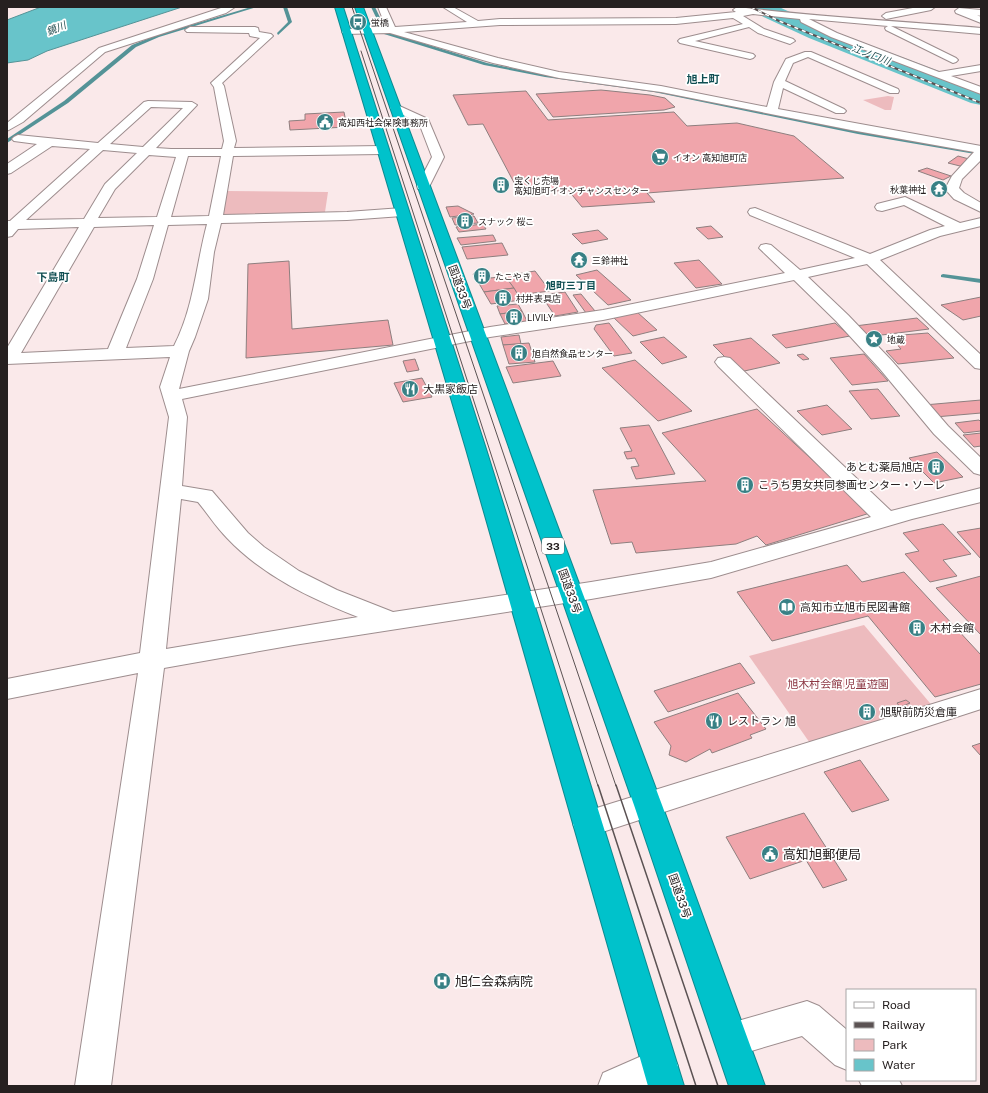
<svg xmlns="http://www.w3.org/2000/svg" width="988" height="1093" viewBox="0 0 988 1093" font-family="'Public Sans','Noto Sans JP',sans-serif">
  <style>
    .green { fill: #edbbbe }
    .water { fill: #68c4ca; stroke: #549397 }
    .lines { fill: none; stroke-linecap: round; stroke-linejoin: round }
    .stream { fill: #549397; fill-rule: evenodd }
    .river { fill: #68c4ca; fill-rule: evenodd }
    .building { fill: #f0a5ab; stroke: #8e7f7f }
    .minor-casing { stroke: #9d8d8e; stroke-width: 2 }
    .highway-casing { stroke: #0d898f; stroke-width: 2 }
    .minor { fill: #fff; fill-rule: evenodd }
    .highway { fill: #00c2cb; fill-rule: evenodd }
    .tram-far1 { stroke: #5b5253; stroke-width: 1 }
    .tram { stroke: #5b5253; stroke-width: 1.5 }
    .rail-casing { stroke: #5b5253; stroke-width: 2 }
    .rail { stroke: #fff; stroke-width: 1.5; stroke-dasharray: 4; stroke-linecap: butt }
    .labels { text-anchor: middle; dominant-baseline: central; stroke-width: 3.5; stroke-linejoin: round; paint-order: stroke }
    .far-poi-label { font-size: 9px; fill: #262020; stroke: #fff; text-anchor: start }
    .far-water-label { font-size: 10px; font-style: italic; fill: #1f4a4d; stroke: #fff }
    .far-neighbourhood-label { font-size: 10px; font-weight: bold; fill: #0f4e52; stroke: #fff }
    .shield { fill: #fff; stroke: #676363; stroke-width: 1 }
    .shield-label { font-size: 10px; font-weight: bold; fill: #262020 }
    .far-quarter-label { font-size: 11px; font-weight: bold; fill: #0f4e52; stroke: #fff }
    .street-label { font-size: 11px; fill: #262020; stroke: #fff }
    .poi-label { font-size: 11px; fill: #262020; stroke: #fff; text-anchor: start }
    .park-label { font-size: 11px; fill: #8b3541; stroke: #fff }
    .near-poi-label { font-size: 13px; fill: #262020; stroke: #fff; text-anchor: start }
  </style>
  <rect width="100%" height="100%" fill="#fae9ea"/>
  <g class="green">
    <polygon points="888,96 894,97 891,110 885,110 863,100"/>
    <polygon points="226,191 328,192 325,212 223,216"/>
    <polygon points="864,625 935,709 812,746 749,656"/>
  </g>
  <polygon class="water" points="41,7 182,7 47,51 28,60 7,63 7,20"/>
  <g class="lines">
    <g class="stream">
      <polygon points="251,7 257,7 159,37 136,47 68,103 7,143 7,139 64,101 132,45 157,35"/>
      <polygon points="283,7 287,7 292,22 278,35 277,33 288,22"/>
      <polygon points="371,7 375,7 387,32 487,63 545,75 654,90 858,130 981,151 981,155 858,134 654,92 545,77 484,65 384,34"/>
      <polygon points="943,274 981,279 981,283 941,277 941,275"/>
    </g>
    <polygon class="river" points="750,7 779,7 825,28 981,87 981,105 971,103 809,38 753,12"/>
  </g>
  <g class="building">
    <polygon points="601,90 650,95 665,98 675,107 664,110 553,117 536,94"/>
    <polygon points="526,91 548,120 674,112 687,126 737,123 794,136 844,178 647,193 655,202 582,207 568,190 520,194 483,124 468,125 453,95"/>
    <polygon points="344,112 347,127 290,130 289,121 305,120 305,114"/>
    <polygon points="958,156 969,159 960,166 948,163"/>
    <polygon points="927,168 951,176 943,180 918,171"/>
    <polygon points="458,206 474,214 450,217 446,207"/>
    <polygon points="474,216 478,223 455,225 452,218"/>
    <polygon points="483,224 486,229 459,232 456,227"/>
    <polygon points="711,226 723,237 708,239 696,228"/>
    <polygon points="598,230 608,239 582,244 572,234"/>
    <polygon points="493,235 496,241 461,245 457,238"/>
    <polygon points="502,243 508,255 467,259 462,247"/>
    <polygon points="699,260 722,284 696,288 674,263"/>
    <polygon points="289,261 292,329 388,320 393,345 246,358 248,264"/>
    <polygon points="597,270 631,300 608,305 576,275"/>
    <polygon points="535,271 550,291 518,295 505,276"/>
    <polygon points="488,272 491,278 477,280 473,274"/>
    <polygon points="505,276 514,288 484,292 477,280"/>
    <polygon points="514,288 521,300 491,304 484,292"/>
    <polygon points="565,292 578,312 555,316 541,295"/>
    <polygon points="581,294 595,311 586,313 573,295"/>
    <polygon points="981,297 981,316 963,320 941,305"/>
    <polygon points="518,304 522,311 500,314 497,306"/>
    <polygon points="522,311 527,321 505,324 500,314"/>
    <polygon points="637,312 657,330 633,336 613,317"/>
    <polygon points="917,318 929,329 866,337 855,326"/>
    <polygon points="609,323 632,353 614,356 594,329 596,325"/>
    <polygon points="835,323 850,336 786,348 772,335"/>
    <polygon points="928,333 954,358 898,364 886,351 901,349 889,336"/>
    <polygon points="519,335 521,344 503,345 501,337"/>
    <polygon points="664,337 687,357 662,364 640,342"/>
    <polygon points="751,338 780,363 740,372 713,345"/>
    <polygon points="529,343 535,362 509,364 503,345"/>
    <polygon points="803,354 809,359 803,360 797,355"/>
    <polygon points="864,354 888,381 852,385 830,358"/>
    <polygon points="415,359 419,370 407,372 403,361"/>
    <polygon points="635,360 692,411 658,421 602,368"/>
    <polygon points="553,361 561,376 513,383 506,367"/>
    <polygon points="422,378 432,397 403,402 394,383"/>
    <polygon points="878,389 899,415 900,416 871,419 849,391"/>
    <polygon points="981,400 981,413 935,417 924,405"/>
    <polygon points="827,405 852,429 822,435 797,411"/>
    <polygon points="757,409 870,513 766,545 757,536 736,544 636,553 632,542 611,544 593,490 706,481 662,433"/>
    <polygon points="979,420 981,422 981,431 964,433 955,423"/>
    <polygon points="649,425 675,474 636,479 631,467 639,466 635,458 627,459 624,452 632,451 620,428"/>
    <polygon points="981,433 981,446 974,447 963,435"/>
    <polygon points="937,452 963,477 934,483 909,458"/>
    <polygon points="943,524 971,554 943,560 957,576 930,582 905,554 919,551 903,533"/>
    <polygon points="981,528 981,559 957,532"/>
    <polygon points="847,565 862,582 904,572 981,655 981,684 935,697 868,616 772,641 737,592"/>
    <polygon points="981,576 981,635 936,588"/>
    <polygon points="740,663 755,683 668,712 654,691"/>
    <polygon points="738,693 766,729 750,735 752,738 712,753 710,749 686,762 669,755 671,746 654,722"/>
    <polygon points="906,700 910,703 900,707 897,703"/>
    <polygon points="981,743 981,756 972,746"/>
    <polygon points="860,760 889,800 852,812 824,772"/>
    <polygon points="804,813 847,880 823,888 806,860 750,879 726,837"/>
  </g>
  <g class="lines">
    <g class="minor-casing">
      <g id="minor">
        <polygon points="224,7 235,7 226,13 105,52 23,122 7,131 7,123 99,48"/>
        <path d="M378,7H386L395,27L467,22L443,7H453L478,21L500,19L676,18L736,12L733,10L737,7C818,17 900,21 981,28V34L891,26L956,58L958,60L956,62L953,63L886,30L885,28L888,26L809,19L837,33L939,72L981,65V71L951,76L981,87V94L831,37L801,22L800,19L753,14L743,16L764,29L793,39L795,41L790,44L758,33L749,27L695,41L753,54L755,56L753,58L750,59L680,43L678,41L680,39L743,24L733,18L676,24L500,25L404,32L498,58L559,72L661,86L767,107L774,82L786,59L805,52H811L898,89L899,91L898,93H890L808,57L793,63L785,81L844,109L846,111L844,113H836L783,88L778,109L981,146V160L962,179L959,188L964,193L981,203V212L954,199L945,189L952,176L974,152L851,130L661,92L559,78L493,63L390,33L344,34L342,32L344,30L347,29L386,27Z"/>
        <polygon points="918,7 935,7 931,10 886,19 882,16 886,13"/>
        <polygon points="959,8 981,10 981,16 977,15 981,17 981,23 956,13 955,11"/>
        <path d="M190,27H255L258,28L259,32L271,34L273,36L222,83L224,86L236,141L234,148L382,146L386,147L388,150L386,153L382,154L233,156L223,215L347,212L402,208L407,209L409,212L407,215L402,216L347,220L221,223L214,252L208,299L195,337L189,351L179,389L490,327L603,310L785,273L759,248L761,245L766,244L771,245L800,270L855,258L750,215L748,212L750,209L755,208L870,254L930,230L945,226L904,205L882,211L877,210L875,207L877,204L905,197L960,223L981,218V226L940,236L880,260L981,355V369L975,368L867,264L808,277L848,315L892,361L948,426L981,458V475L974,473L934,434L880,369L836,321L794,280L603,320L490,337L182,399L187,417L182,486L212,491L248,533L264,547L299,571L337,590L393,612L591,582L711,562L871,517L718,366L715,362L718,358L724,357L730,358L891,511L981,488V502L912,519L711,578L591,599L294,645L164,668L111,1086H75L138,673L7,699V679L140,653L169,417L160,387L170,357L7,364V348L79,227L18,229L12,236L7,237V221H10L90,149L52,146L11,173L7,174V164L37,144L14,141L12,139L14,137L18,135L98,143L144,102L148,101L192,102L197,105L156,148L171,149H222L224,141L214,87L211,83L260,38L250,36L249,33L187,32L185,30ZM151,107L183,108L143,147L110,144ZM103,150L137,153L105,184L84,219L26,220ZM149,155L176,157L157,217L98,218L115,189ZM188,156H221L209,216L171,217ZM207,224C196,265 194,307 174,346L126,348L153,279L168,225ZM154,225L137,279L108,349L21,353L94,227ZM181,499L198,502C208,514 216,527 227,538C263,576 310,598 358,617L166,649Z"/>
        <polygon points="395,104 428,119 444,157 428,189 418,189 417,186 432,157 419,123 391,109 390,107 391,105"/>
        <polygon points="981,689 981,709 587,837 577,833 573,824 577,815 587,811"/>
        <polygon points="807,1001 819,1006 847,1030 847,1070 835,1065 802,1036 731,1057 719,1052 714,1040 719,1028 731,1023"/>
        <polygon points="660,1048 672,1054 678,1066 672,1078 656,1086 598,1086 603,1073"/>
        <polygon points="859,1080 899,1080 902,1086 862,1086"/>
      </g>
    </g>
    <g class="highway-casing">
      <g id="highway">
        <polygon points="335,7 343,7 486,449 684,1086 648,1086 466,449"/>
        <polygon points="355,7 363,7 662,805 765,1086 729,1086 634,805"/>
      </g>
    </g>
    <use href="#minor" class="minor"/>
    <use href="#highway" class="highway"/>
    <g class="tram-far1">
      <polyline points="352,7 616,786"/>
      <polyline points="361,51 598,786"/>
    </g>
    <g class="tram">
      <polyline points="598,785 696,1086"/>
      <polyline points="616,785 718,1086"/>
    </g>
    <g class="rail-casing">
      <polyline id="rail" points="751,7 779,21 981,103"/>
    </g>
    <use href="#rail" class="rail"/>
  </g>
  <defs>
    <g id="bus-disc" transform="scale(0.9)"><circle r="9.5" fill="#388085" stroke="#fff"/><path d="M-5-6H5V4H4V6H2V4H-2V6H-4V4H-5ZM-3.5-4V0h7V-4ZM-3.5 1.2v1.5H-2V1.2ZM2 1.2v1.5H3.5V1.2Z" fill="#fff"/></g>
    <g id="civic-disc" transform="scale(0.9)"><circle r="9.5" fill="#388085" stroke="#fff"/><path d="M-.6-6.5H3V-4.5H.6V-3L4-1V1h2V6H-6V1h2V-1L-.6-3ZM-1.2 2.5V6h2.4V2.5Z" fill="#fff"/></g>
    <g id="supermarket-disc" transform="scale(0.9)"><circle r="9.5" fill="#388085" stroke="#fff"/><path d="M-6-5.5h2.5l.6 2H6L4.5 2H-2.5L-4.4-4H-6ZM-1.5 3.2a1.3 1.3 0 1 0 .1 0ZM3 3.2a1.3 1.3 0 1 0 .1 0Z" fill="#fff"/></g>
    <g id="building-disc" transform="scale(0.9)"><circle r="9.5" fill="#388085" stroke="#fff"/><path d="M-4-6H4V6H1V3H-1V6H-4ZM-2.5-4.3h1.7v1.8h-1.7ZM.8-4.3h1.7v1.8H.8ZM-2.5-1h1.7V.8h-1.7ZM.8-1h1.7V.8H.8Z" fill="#fff"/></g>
    <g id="temple-disc" transform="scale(0.9)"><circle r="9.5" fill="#388085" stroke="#fff"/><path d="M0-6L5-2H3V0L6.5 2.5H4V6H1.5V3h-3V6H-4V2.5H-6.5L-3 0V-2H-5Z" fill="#fff"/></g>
    <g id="sight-disc" transform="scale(0.9)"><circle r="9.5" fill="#388085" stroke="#fff"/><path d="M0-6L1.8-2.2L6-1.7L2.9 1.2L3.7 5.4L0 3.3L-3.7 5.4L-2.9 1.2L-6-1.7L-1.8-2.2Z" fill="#fff"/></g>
    <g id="restaurant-disc" transform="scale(0.9)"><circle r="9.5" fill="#388085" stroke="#fff"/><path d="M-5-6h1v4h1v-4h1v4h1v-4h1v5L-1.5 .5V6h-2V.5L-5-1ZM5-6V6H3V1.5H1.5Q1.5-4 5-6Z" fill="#fff"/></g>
    <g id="library-disc" transform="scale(0.9)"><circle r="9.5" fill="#388085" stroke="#fff"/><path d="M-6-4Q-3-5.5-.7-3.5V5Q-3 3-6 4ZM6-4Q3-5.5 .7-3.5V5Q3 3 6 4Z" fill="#fff"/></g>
    <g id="hospital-disc" transform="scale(0.9)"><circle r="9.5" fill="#388085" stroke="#fff"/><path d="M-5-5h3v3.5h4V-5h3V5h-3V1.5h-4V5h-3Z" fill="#fff"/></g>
  </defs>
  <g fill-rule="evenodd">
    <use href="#bus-disc" x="358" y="22"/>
    <use href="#civic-disc" x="325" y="122"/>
    <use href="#supermarket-disc" x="660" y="157"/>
    <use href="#building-disc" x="501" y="185"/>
    <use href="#temple-disc" x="939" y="189"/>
    <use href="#building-disc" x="465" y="221"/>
    <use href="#temple-disc" x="579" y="260"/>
    <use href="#building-disc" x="482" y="276"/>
    <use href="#building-disc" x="503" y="298"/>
    <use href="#building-disc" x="514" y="317"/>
    <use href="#sight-disc" x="874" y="339"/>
    <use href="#building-disc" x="519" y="353"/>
    <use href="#restaurant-disc" x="410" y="389"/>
    <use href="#building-disc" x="936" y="467"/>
    <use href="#building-disc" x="745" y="485"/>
    <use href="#library-disc" x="787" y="607"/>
    <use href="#building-disc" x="917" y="628"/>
    <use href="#building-disc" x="867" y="712"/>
    <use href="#restaurant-disc" x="714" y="721"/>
    <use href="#civic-disc" x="770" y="854"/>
    <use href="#hospital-disc" x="442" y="981"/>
  </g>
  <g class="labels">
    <g class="far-poi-label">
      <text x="371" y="22">蛍橋</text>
      <text x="338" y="122">高知西社会保険事務所</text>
      <text x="673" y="157">イオン 高知旭町店</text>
      <text x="514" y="180">宝くじ売場<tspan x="514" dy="10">高知旭町イオンチャンスセンター</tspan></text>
      <text x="926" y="189" text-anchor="end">秋葉神社</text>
      <text x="478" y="221">スナック 桜こ</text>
      <text x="592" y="260">三鈴神社</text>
      <text x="495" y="276">たこやき</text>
      <text x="516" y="298">村井表具店</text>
      <text x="527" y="317">LIVILY</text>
      <text x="887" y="339">地蔵</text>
      <text x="532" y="353">旭自然食品センター</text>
    </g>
    <g class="far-water-label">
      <text transform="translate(56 28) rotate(-23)">鏡川</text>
      <text transform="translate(871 54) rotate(21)">江ノ口川</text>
    </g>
    <g class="far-neighbourhood-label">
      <text x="571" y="285">旭町三丁目</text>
    </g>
    <rect class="shield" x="542" y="538" width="22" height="16" rx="3"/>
    <g class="shield-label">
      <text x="553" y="546">33</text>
    </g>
    <g class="far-quarter-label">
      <text x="703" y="79">旭上町</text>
      <text x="53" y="277">下島町</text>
    </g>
    <g class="street-label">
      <text transform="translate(460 287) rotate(70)">国道33号</text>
      <text transform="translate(570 591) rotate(70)">国道33号</text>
      <text transform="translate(680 896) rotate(71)">国道33号</text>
    </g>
    <g class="poi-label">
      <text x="423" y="389">大黒家飯店</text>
      <text x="923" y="467" text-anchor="end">あとむ薬局旭店</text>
      <text x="758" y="485">こうち男女共同参画センター・ソーレ</text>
      <text x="800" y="607">高知市立旭市民図書館</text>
      <text x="930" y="628">木村会館</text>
      <text x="880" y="712">旭駅前防災倉庫</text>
      <text x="727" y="721">レストラン 旭</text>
    </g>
    <g class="park-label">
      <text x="838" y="684">旭木村会館 児童遊園</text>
    </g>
    <g class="near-poi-label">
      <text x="783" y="854">高知旭郵便局</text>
      <text x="455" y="981">旭仁会森病院</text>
    </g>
  </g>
  <rect width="988" height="1093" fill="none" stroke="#262020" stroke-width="16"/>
  <rect x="846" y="989" width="130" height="92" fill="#ffffff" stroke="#a8a6a6"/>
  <rect x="854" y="1002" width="20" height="6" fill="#ffffff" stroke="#a8a6a6"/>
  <text x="882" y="1009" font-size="12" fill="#262020">Road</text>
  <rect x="854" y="1022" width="20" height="6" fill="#5b5253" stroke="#a8a6a6"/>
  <text x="882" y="1029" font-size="12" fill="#262020">Railway</text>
  <rect x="854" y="1039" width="20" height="12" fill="#edbbbe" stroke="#a8a6a6"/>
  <text x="882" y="1049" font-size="12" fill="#262020">Park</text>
  <rect x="854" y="1059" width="20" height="12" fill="#68c4ca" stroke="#a8a6a6"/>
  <text x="882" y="1069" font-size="12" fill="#262020">Water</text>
</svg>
